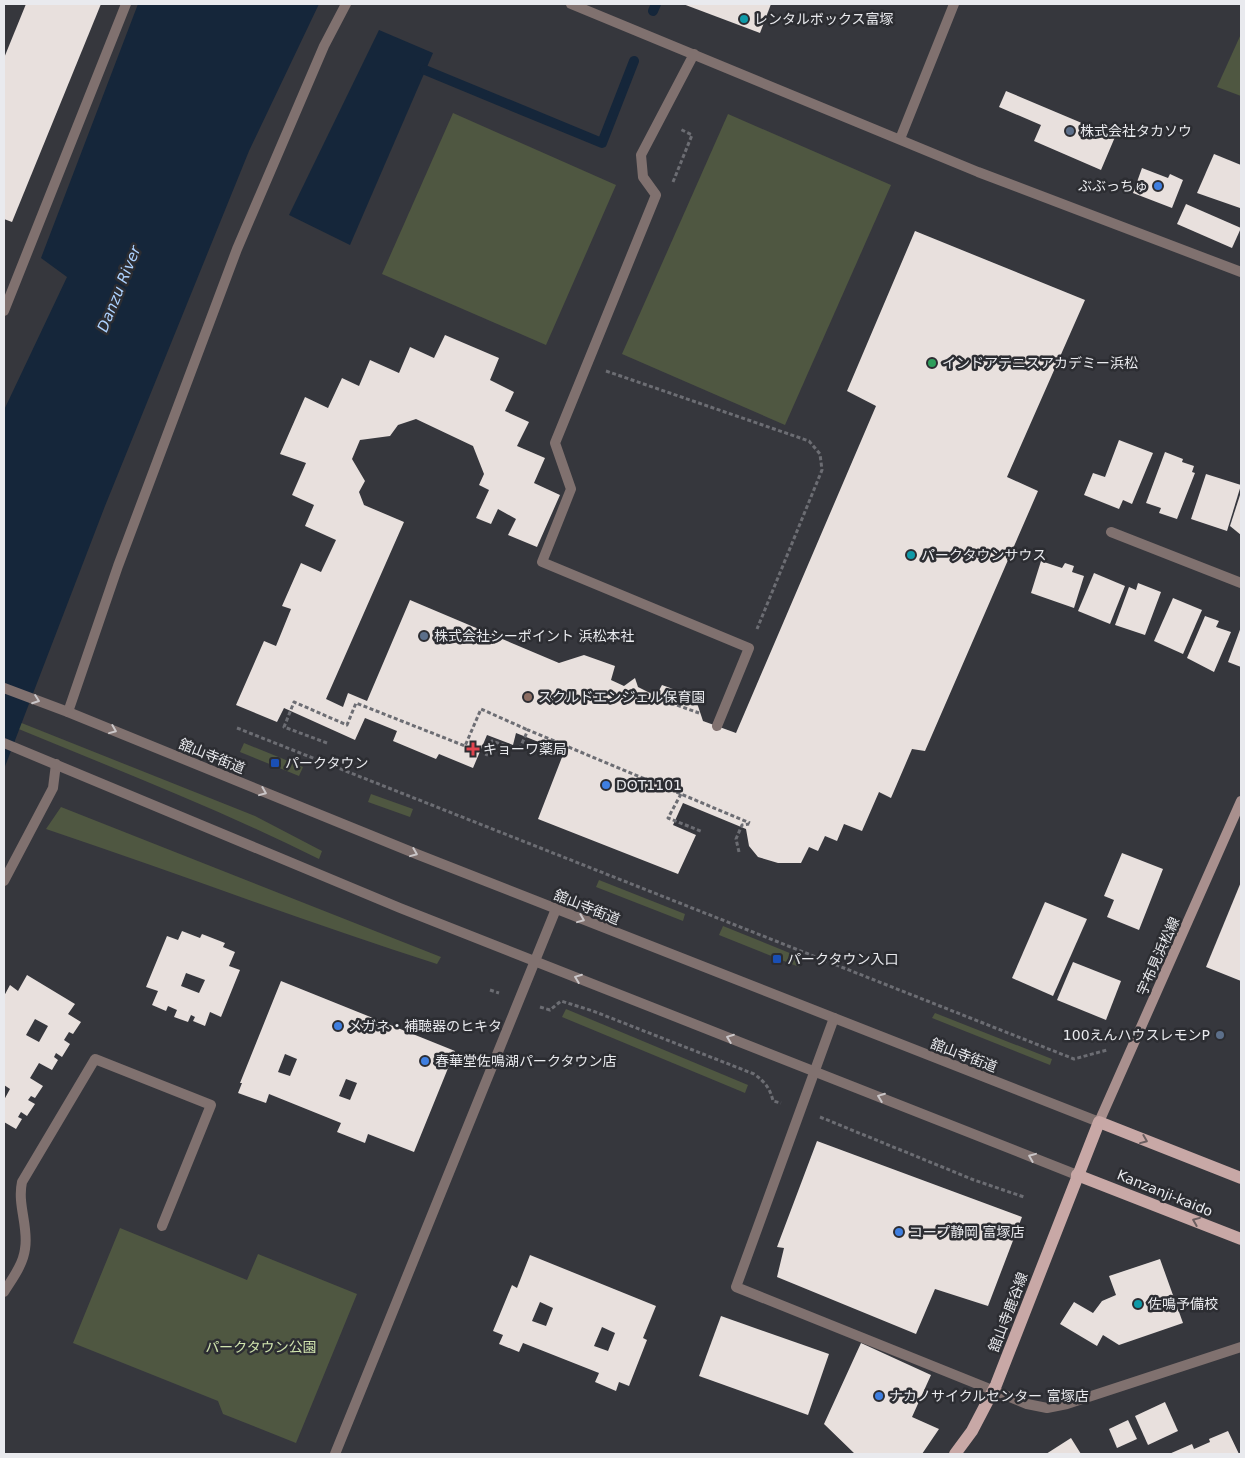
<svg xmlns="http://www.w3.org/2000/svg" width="1245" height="1458" viewBox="0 0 1245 1458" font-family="'DejaVu Sans','Noto Sans JP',sans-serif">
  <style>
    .green { fill: #4f5741 }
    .water { fill: #15263a }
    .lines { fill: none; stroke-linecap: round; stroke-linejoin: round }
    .stream { stroke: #15263a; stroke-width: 10 }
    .building { fill: #e8e0dd; fill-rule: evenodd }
    .path { stroke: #6c6d73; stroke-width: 3; stroke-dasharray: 4 2.5; stroke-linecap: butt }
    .service { stroke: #80716f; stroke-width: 10 }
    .minor { stroke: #80716f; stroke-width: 10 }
    .tertiary { stroke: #80716f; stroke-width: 10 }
    .secondary { stroke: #a9908e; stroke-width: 10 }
    .primary { stroke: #c8a8a6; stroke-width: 12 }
    .oneway { stroke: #cac6c8 }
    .oneway2 { stroke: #6a5e60 }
    .culture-dot { fill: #0f9aa8; stroke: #2c2d32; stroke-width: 2 }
    .service-dot { fill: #5c6f8a; stroke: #2c2d32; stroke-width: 2 }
    .shop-dot { fill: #3f7fe0; stroke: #2c2d32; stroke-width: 2 }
    .leisure-dot { fill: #2e9e5b; stroke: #2c2d32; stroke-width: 2 }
    .education-dot { fill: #8d6e63; stroke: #2c2d32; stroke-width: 2 }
    .health-dot { fill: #e0444e; stroke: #2c2d32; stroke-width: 2 }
    .transit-dot { fill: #1a4fb4; stroke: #2c2d32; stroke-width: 2 }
    .labels { text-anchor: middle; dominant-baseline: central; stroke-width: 5; stroke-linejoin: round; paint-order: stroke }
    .poi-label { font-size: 14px; fill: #e9eaee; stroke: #2c2d32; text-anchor: start }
    .street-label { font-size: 14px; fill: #e9eaee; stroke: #2c2d32 }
    .park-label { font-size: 14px; fill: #d0e4ae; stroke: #2c2d32 }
    .water-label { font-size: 15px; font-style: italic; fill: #add2ff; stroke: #2c2d32 }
  </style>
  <rect width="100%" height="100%" fill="#36373d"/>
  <g class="green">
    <polygon points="1241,34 1241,96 1217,87"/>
    <polygon points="453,113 616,185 546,345 382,274"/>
    <polygon points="728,114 891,185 785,425 622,354"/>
    <path d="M4,716L255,816L322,851L319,859C217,808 110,767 4,723Z"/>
    <polygon points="244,743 303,767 299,776 240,752"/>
    <polygon points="371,794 413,809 410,817 368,802"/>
    <path d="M61,807L441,957L437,964C306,922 177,873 46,829Z"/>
    <polygon points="599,880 685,914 683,921 596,887"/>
    <polygon points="723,926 802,958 799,967 719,935"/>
    <polygon points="566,1009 748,1085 745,1093 562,1017"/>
    <polygon points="935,1013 1052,1059 1050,1065 932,1018"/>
    <polygon points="120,1228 247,1280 258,1254 357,1294 296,1443 223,1414 218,1401 73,1343"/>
  </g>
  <g class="water">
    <polygon points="138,4 319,4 249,151 105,506 4,769 4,410 67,277 41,258"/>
    <polygon points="379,30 433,53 350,245 289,215"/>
  </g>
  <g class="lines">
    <g class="stream">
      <polyline points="653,11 656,4"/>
      <polyline points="425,70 602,143 634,61"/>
    </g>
  </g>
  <g class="building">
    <polygon points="26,4 101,4 12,222 4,219 4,58"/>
    <polygon points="683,4 771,4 760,33"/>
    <polygon points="1006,91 1115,137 1101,170 1034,141 1041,125 999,107"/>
    <polygon points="1214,154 1241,165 1241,204 1240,208 1197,193"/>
    <polygon points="1142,168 1168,178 1170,174 1183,180 1172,208 1133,193"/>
    <polygon points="1186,204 1241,228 1232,248 1177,224"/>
    <polygon points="915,231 1085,300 1007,477 1038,491 925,751 912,749 891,798 879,792 862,831 844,824 837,841 825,836 818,851 809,847 801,863 778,863 758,857 749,846 746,829 683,803 673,825 696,835 678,874 538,819 564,752 516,733 513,745 487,735 473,768 439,754 436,759 393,741 397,731 365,718 355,740 284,708 277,722 236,705 264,641 276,646 291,609 282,606 301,563 321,572 336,540 305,526 314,505 292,495 306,463 280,454 305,397 328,408 342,378 359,386 370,360 399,373 410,347 434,358 445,335 499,358 490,380 514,392 505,411 529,422 517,446 545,458 534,483 560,495 537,547 508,535 516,519 498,509 491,524 476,518 489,490 479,485 484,474 473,446 416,419 398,425 390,436 360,440 352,459 365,481 359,492 364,505 404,522 326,699 343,707 348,693 367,701 410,600 559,663 584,655 615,666 611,680 624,686 635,678 638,687 656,696 662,685 695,697 703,721 736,733 876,406 847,391"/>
    <polygon points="1119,440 1153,453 1132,504 1123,500 1119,509 1084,495 1093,473 1105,477"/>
    <polygon points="1165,452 1183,459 1182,462 1194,466 1192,472 1195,473 1177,519 1159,513 1161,508 1146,503"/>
    <polygon points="1206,474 1241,485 1227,531 1191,519"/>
    <polygon points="1241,492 1241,535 1230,526"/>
    <polygon points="1041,561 1062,568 1065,563 1074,566 1072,572 1084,576 1074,608 1031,593"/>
    <polygon points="1094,573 1125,586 1110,624 1078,611"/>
    <polygon points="1138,583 1161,592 1145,635 1115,625 1129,587 1136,590"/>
    <polygon points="1173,598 1202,610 1183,654 1154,641"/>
    <polygon points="1205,616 1219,621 1216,627 1231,632 1214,672 1187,658"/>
    <polygon points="1241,627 1241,667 1228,662"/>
    <polygon points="1122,853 1163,869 1139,930 1107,917 1114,900 1104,896"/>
    <polygon points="1241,882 1241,981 1206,967"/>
    <polygon points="1045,902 1087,919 1053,996 1012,978"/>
    <path d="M182,931L200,938L202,934L225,943L223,947L235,952L229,966L240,970L221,1017L210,1012L205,1026L193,1021L195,1017L191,1015L188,1022L174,1017L177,1010L168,1006L166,1011L152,1005L158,991L146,987L167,936L178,940ZM186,973L205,980L199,993L181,986Z"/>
    <polygon points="1073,962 1121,981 1106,1020 1057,1000"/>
    <path d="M27,975L75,1004L68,1014L81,1022L73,1034L69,1032L64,1040L70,1044L62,1057L56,1053L54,1057L58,1060L52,1070L39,1063L30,1078L43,1086L35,1098L31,1096L28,1100L35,1104L27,1116L21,1112L18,1117L22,1119L16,1129L4,1122V1100L10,1089L4,1085V996L10,985L18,991ZM35,1019L48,1026L39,1042L26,1035Z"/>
    <path d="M281,981L455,1051L414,1152L368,1134L365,1143L337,1132L341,1123L269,1094L266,1103L238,1093L242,1083H240ZM285,1054L297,1059L290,1076L278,1072ZM346,1079L357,1083L350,1100L339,1096Z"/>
    <polygon points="817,1141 1022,1217 988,1306 935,1289 916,1334 777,1277 784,1248 777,1247"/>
    <path d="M530,1255L656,1306L643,1338L647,1340L629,1386L619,1382L616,1391L595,1382L599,1373L523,1343L519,1352L499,1344L503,1335L493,1331L512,1285L517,1288ZM540,1302L553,1308L546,1326L532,1321ZM602,1327L615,1333L608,1351L594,1346Z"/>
    <polygon points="1160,1259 1183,1323 1119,1345 1103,1335 1097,1346 1060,1324 1074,1302 1093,1313 1102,1301 1116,1295 1109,1276"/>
    <polygon points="721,1316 829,1354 808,1415 699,1376"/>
    <polygon points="861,1343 931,1375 912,1417 939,1429 922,1454 855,1454 824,1424"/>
    <polygon points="1165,1402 1178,1431 1148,1445 1135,1416"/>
    <polygon points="1128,1420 1137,1439 1117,1448 1109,1429"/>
    <polygon points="1228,1431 1239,1454 1169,1454 1192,1444 1194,1449 1210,1442 1209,1439"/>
    <polygon points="1071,1438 1081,1454 1046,1454"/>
  </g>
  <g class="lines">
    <g class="path">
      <polyline points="673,182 692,135 680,129"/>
      <polyline points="606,371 809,441 820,454 822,470 757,629"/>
      <polyline points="671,703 699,713"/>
      <polyline points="237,728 1074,1059 1107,1050"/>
      <polyline points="327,743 284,727 294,702 347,725 356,703 465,746 481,709 528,730"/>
      <polyline points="486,756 492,741 519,750 528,730 750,823"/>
      <polyline points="681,794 668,818 703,832"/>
      <polyline points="739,852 736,839 742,825 749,824"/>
      <polyline points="490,990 499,993"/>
      <path d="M540,1007L550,1010L561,1001L593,1011L754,1074C765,1082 770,1088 773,1101L781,1103"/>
      <polyline points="820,1117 974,1180 1024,1197"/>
    </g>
    <g class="service">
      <polyline points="694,54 641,155 643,177 656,195 555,443 571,489 542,562 749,648 717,726"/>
      <polyline points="900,139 954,4"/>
      <path d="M4,1292C12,1279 23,1265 25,1249C29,1227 17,1205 22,1182L95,1059L211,1105L162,1226"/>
    </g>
    <g class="minor">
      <polyline points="4,311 126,4"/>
      <polyline points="1111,532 1241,583"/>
      <polyline points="68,712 118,566 237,249 324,46 346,4"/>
      <polyline points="4,881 53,788 56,764"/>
      <polyline points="834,1018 736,1287 1027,1404 1047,1408 1067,1404 1241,1347"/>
    </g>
    <g class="tertiary">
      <polyline points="571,4 978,172 1241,272"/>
      <polyline points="4,688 68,712 419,855 1099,1122"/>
      <polyline points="4,743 400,908 1077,1175"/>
      <polyline points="335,1454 556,909"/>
    </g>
    <polyline class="secondary" points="1099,1122 1241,801"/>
    <g class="primary">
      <polyline points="1077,1175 1241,1239"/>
      <polyline points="955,1454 972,1431 996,1385 1099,1122 1241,1178"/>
    </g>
  </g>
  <defs><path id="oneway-chevron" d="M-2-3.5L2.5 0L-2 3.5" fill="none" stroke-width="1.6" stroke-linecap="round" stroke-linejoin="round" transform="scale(1.25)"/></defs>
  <g class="oneway">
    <use href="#oneway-chevron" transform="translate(36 700) rotate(20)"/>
    <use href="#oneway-chevron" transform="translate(113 730) rotate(22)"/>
    <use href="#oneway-chevron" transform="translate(263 792) rotate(22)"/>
    <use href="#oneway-chevron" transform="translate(414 853) rotate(22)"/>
    <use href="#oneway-chevron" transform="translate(581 919) rotate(22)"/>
    <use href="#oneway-chevron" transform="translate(578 978) rotate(-159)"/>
    <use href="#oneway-chevron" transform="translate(730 1038) rotate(-159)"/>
    <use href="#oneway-chevron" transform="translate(881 1097) rotate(-159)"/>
    <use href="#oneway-chevron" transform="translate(1032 1157) rotate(-158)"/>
  </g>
  <g class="oneway2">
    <use href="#oneway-chevron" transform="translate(1144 1140) rotate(22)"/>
    <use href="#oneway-chevron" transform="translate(1196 1221) rotate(-158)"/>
  </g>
  <g class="culture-dot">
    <circle cx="744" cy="19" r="5"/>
    <circle cx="911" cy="555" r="5"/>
    <circle cx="1138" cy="1304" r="5"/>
  </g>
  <g class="service-dot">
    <circle cx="1070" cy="131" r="5"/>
    <circle cx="424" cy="636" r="5"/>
    <circle cx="1220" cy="1035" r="5"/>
  </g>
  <g class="shop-dot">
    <circle cx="1158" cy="186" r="5"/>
    <circle cx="606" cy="785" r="5"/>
    <circle cx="338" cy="1026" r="5"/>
    <circle cx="425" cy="1061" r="5"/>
    <circle cx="899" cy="1232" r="5"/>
    <circle cx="879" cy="1396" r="5"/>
  </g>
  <circle class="leisure-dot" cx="932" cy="363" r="5"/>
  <circle class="education-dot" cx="528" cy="697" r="5"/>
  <path class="health-dot" d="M470.5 741.5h5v5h5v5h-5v5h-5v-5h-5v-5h5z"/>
  <g class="transit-dot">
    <rect x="270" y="758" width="10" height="10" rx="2.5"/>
    <rect x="772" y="954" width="10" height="10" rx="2.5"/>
  </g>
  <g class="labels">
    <g class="poi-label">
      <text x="754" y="19">レンタルボックス富塚</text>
      <text x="1080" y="131">株式会社タカソウ</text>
      <text x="1148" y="186" text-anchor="end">ぶぶっちゅ</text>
      <text x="942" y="363">インドアテニスアカデミー浜松</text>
      <text x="921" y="555">パークタウンサウス</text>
      <text x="434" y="636">株式会社シーポイント 浜松本社</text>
      <text x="538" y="697">スクルドエンジェル保育園</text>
      <text x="483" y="749">キョーワ薬局</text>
      <text x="285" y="763">パークタウン</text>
      <text x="616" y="785">DOT1101</text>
      <text x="787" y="959">パークタウン入口</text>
      <text x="348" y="1026">メガネ・補聴器のヒキタ</text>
      <text x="1210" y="1035" text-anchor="end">100えんハウスレモンP</text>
      <text x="435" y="1061">春華堂佐鳴湖パークタウン店</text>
      <text x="909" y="1232">コープ静岡 富塚店</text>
      <text x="1148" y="1304">佐鳴予備校</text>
      <text x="889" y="1396">ナカノサイクルセンター 富塚店</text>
    </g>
    <g class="street-label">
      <text transform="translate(212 756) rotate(22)">舘山寺街道</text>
      <text transform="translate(587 907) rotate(22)">舘山寺街道</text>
      <text transform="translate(1158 956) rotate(-66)">宇布見浜松線</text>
      <text transform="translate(964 1055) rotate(21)">舘山寺街道</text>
      <text transform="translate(1165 1193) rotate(22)">Kanzanji-kaido</text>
      <text transform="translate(1008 1312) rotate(-69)">舘山寺鹿谷線</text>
    </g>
    <g class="park-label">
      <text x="261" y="1347">パークタウン公園</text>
    </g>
    <g class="water-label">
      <text transform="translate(119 289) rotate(-68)">Danzu River</text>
    </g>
  </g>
  <rect width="1245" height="1458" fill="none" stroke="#e9eaee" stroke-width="10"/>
</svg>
